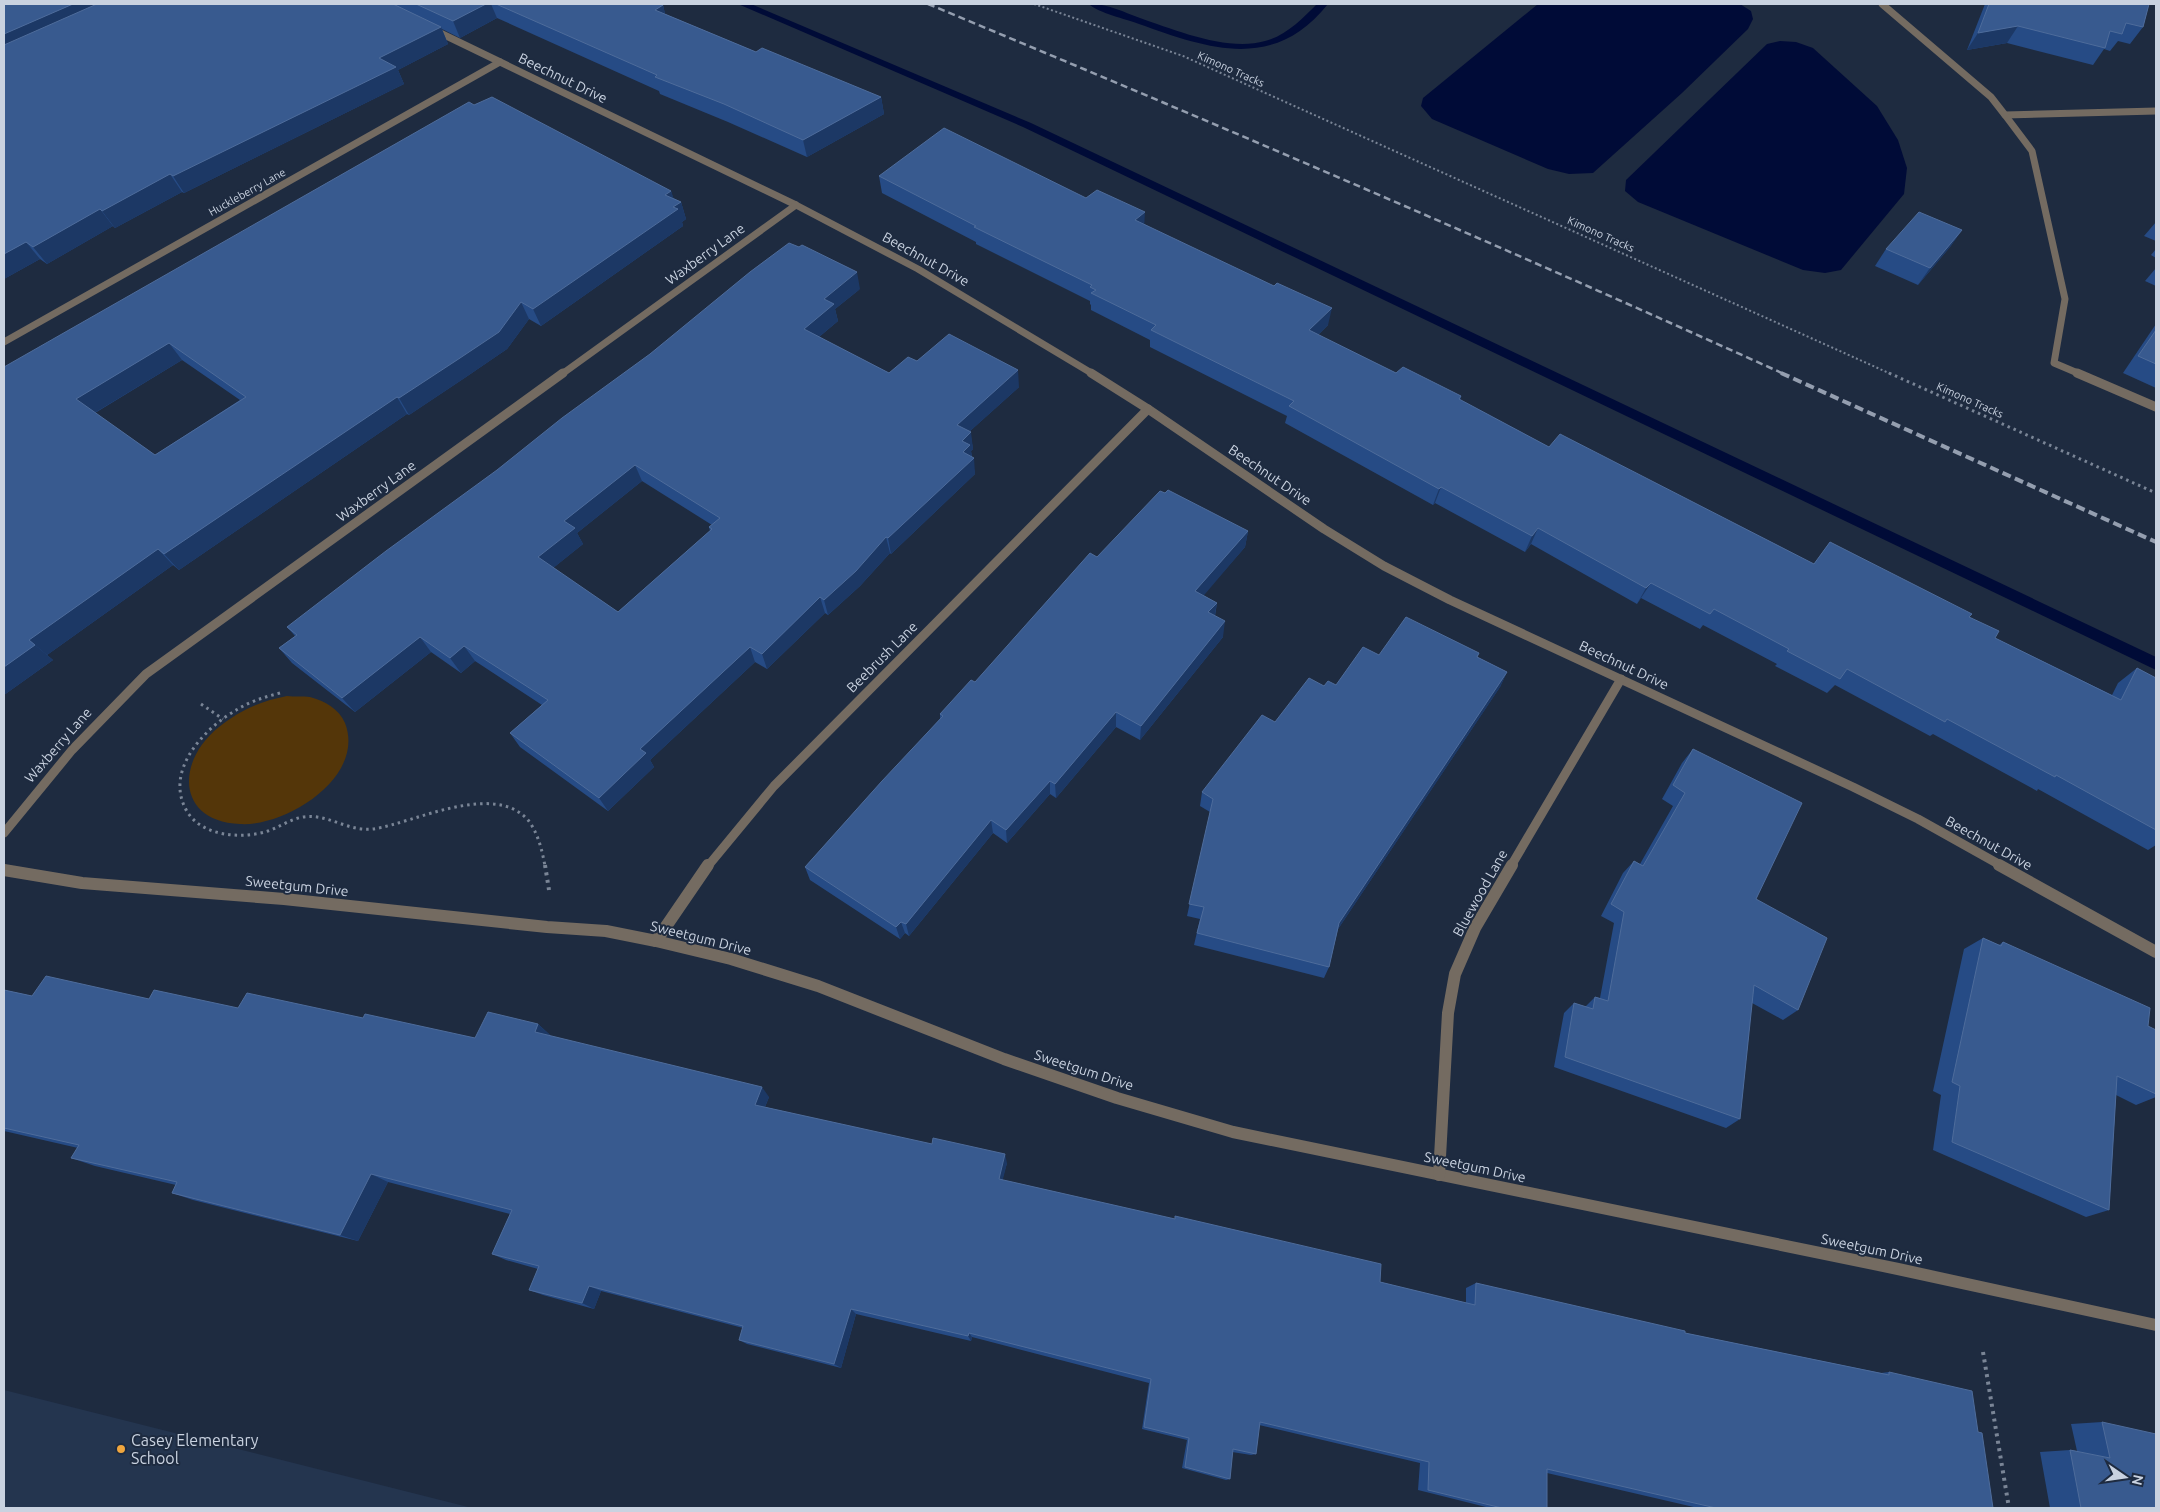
<svg xmlns="http://www.w3.org/2000/svg" width="2160" height="1512" viewBox="0 0 2160 1512" font-family="Ubuntu,sans-serif">
  <style>
    .built { fill: #24354f }
    .green { fill: #543609 }
    .water { fill: #000b37 }
    .lines { fill: none; stroke-linecap: round; stroke-linejoin: round }
    .stream { fill: #000b37; fill-rule: evenodd }
    .path-far2 { stroke: #7a8596; stroke-width: 2; stroke-dasharray: 2 2.5; stroke-linecap: butt }
    .path-far1 { stroke: #7a8596; stroke-width: 3; stroke-dasharray: 2.5 4; stroke-linecap: butt }
    .path { stroke: #7a8596; stroke-width: 4; stroke-dasharray: 3 4.5; stroke-linecap: butt }
    .service-far1 { stroke: #746b61; stroke-width: 7 }
    .service { stroke: #746b61; stroke-width: 9 }
    .minor-far2 { stroke: #746b61; stroke-width: 7 }
    .minor-far1 { stroke: #746b61; stroke-width: 9 }
    .minor { stroke: #746b61; stroke-width: 12 }
    .rail-far1 { stroke: #949eaf; stroke-width: 2.5; stroke-dasharray: 7 4; stroke-linecap: butt }
    .rail { stroke: #949eaf; stroke-width: 4; stroke-dasharray: 9 4.5; stroke-linecap: butt }
    .wall { fill: #264b85; fill-rule: evenodd }
    .shaded-wall { fill: #1c3865 }
    .building { fill: #385a8f; stroke: #4e6c9b; fill-rule: evenodd }
    .poi-dot { fill: #f0a63e; stroke: #1e2b40; stroke-width: 2 }
    .labels { text-anchor: middle; dominant-baseline: central; stroke-width: 4; stroke-linejoin: round; paint-order: stroke }
    .far-street-label { font-size: 11px; fill: #c9d2e0; stroke: #1e2b40 }
    .street-label { font-size: 14px; fill: #c9d2e0; stroke: #1e2b40 }
    .near-poi-label { font-size: 16px; fill: #c9d2e0; stroke: #1e2b40; text-anchor: start }
  </style>
  <rect width="100%" height="100%" fill="#1e2b40"/>
  <polygon class="built" points="4,1390 472,1508 4,1508"/>
  <path class="green" d="M287,696C294,697 303,696 310,697C325,701 339,709 345,723C366,777 286,827 240,824C176,821 176,761 219,727C240,710 261,701 287,696Z"/>
  <g class="water">
    <polygon points="1538,4 1740,4 1751,11 1753,19 1748,29 1682,93 1593,173 1569,174 1548,169 1432,119 1421,106 1423,98"/>
    <polygon points="1780,41 1796,42 1813,48 1877,106 1898,140 1907,168 1904,194 1841,270 1825,273 1803,270 1638,202 1625,191 1626,180 1767,44"/>
  </g>
  <g class="lines">
    <g class="stream">
      <polygon points="738,4 751,4 1031,123 2156,657 2156,670 1023,127"/>
      <path d="M1089,4C1107,3 1123,12 1140,18C1175,30 1228,52 1265,41C1286,36 1303,18 1317,4H1328C1274,72 1209,49 1139,24C1126,19 1098,13 1089,4Z"/>
    </g>
    <polyline class="path-far2" points="1034,4 1183,56 1891,374"/>
    <g class="path-far1">
      <polyline points="1889,373 2156,493"/>
      <path d="M280,693C265,697 251,701 238,709C204,728 162,772 188,813C204,837 243,839 268,831C280,827 290,819 303,817C327,813 348,832 373,829C414,823 493,781 528,820C538,833 542,850 545,866"/>
      <polyline points="201,704 223,719"/>
    </g>
    <g class="path">
      <polyline points="545,865 549,890"/>
      <polyline points="1983,1352 2009,1508"/>
    </g>
    <g class="service-far1">
      <polyline points="1882,4 1991,97 2005,115 2156,111"/>
      <polyline points="2005,115 2032,151 2065,299 2054,363 2080,374"/>
    </g>
    <polyline class="service" points="2077,373 2156,407"/>
    <g class="minor-far2">
      <polyline points="434,30 796,205 918,269 1093,374"/>
      <polyline points="4,342 500,62"/>
      <polyline points="562,374 796,205"/>
    </g>
    <g class="minor-far1">
      <polyline points="1091,373 1148,409 1324,529 1384,566 1450,600 1853,787 1918,819 2002,866"/>
      <polyline points="4,833 72,750 146,674 563,373"/>
      <polyline points="708,866 774,786 1148,409"/>
      <polyline points="1511,866 1621,679"/>
    </g>
    <g class="minor">
      <polyline points="1999,865 2156,952"/>
      <polyline points="4,870 82,883 284,899 547,927 606,931 656,941 731,959 818,986 1004,1059 1117,1098 1233,1132 1898,1269 2156,1325"/>
      <polyline points="656,941 708,865"/>
      <polyline points="1439,1175 1448,1013 1455,974 1475,928 1512,865"/>
    </g>
    <path class="rail-far1" d="M928,4C1215,123 1501,246 1784,374"/>
    <polyline class="rail" points="1781,373 2156,542"/>
  </g>
  <g class="wall">
    <polygon points="4,4 660,4 663,5 665,14 756,52 881,97 884,114 807,157 728,122 660,94 659,91 497,18 460,38 442,29 448,44 398,70 404,84 184,193 182,192 115,228 113,226 47,264 40,259 4,279"/>
    <polygon points="1985,4 2149,4 2143,27 2130,44 2118,41 2110,51 2104,49 2093,65 2007,43 1967,50"/>
    <polygon points="879,176 1086,198 1144,224 1328,325 1318,335 1396,373 1461,396 1460,400 1549,447 1814,564 1830,542 1969,617 1995,638 2112,695 2118,683 2137,668 2156,678 2156,845 2148,850 2038,789 2037,791 1933,734 1930,736 1835,685 1827,693 1775,666 1777,664 1703,625 1700,629 1641,598 1637,604 1531,544 1525,552 1435,503 1433,505 1285,423 1287,416 1150,347 1150,340 1091,310 1091,305 1090,304 1090,301 976,244 976,242 882,193"/>
    <path d="M671,191L673,198L681,202L686,219L682,222L683,226L541,326L529,319L507,349L466,377L409,415L407,414L179,570L173,565L47,655L53,660L4,695V367ZM182,360L240,400L155,455L95,413Z"/>
    <polygon points="2156,222 2156,241 2144,236"/>
    <polygon points="1962,230 1950,247 1918,285 1875,266 1886,249"/>
    <polygon points="2156,249 2156,258 2151,255"/>
    <polygon points="2156,268 2156,286 2145,281"/>
    <path d="M860,289L835,309L838,321L819,337L889,373L917,361L1019,387L970,431L973,449L971,451L972,457L975,474L891,554L890,553L860,586L828,615L825,613L767,669L755,662L650,760L654,767L608,811L520,747L510,733L542,705L475,661L461,673L431,652L355,712L292,663L279,648L295,636L287,627ZM642,481L712,525L709,527L710,531L618,612L553,568L583,544L577,533Z"/>
    <polygon points="2156,324 2156,388 2123,373"/>
    <polygon points="1248,531 1245,547 1203,595 1217,603 1215,616 1223,637 1140,740 1116,727 1056,798 1050,794 1007,843 993,833 909,936 905,933 900,939 810,880 805,867 940,719 940,714 975,682"/>
    <polygon points="1479,653 1477,657 1507,672 1500,687 1338,929 1329,967 1324,978 1194,945 1200,919 1187,916 1210,812 1200,806 1202,792 1275,722 1324,686 1336,685 1379,655"/>
    <polygon points="1693,749 1756,899 1798,1010 1783,1020 1752,1003 1740,1119 1726,1128 1554,1067 1564,1013 1574,1003 1585,1007 1595,997 1600,998 1614,923 1601,916 1623,873 1634,861 1640,864 1673,806 1662,799 1682,763"/>
    <polygon points="1983,938 1999,945 2003,942 2148,1026 2156,1030 2156,1097 2136,1105 2116,1095 2109,1210 2086,1217 1933,1150 1941,1095 1933,1091 1964,949"/>
    <polygon points="4,990 32,996 149,999 238,1008 363,1018 475,1038 538,1024 550,1035 550,1036 769,1097 765,1107 1007,1163 1002,1180 1380,1282 1466,1303 1466,1288 1476,1283 1685,1333 1881,1373 1889,1372 1978,1432 1993,1508 1698,1508 1547,1473 1547,1508 1490,1508 1418,1490 1420,1463 1259,1425 1256,1454 1251,1455 1232,1452 1230,1479 1226,1480 1182,1468 1187,1440 1142,1429 1149,1383 972,1337 971,1341 856,1314 841,1368 747,1344 739,1340 743,1328 601,1291 594,1309 543,1295 529,1290 538,1269 506,1260 492,1254 510,1214 388,1182 358,1241 193,1200 172,1193 176,1185 95,1166 71,1158 78,1148 4,1131 4,1132"/>
    <polygon points="2102,1422 2156,1508 2050,1508 2040,1452 2070,1450 2077,1451 2071,1424"/>
  </g>
  <g class="shaded-wall">
    <polygon points="73,4 122,4 4,56 4,34"/>
    <polygon points="486,4 491,4 497,18 460,38 453,21"/>
    <polygon points="663,5 667,22 655,10"/>
    <polygon points="2018,26 2007,43 1967,50 1978,33"/>
    <polygon points="441,27 448,44 398,70 404,84 184,193 173,176 379,58"/>
    <polygon points="881,97 884,114 807,157 803,140"/>
    <polygon points="170,174 182,192 115,228 102,211"/>
    <polygon points="671,191 676,205 681,202 686,219 682,222 683,226 541,326 533,309 665,195"/>
    <polygon points="100,209 113,226 47,264 33,247"/>
    <polygon points="1145,212 1144,229 1135,220"/>
    <polygon points="1962,230 1950,247 1918,285 1930,268"/>
    <polygon points="26,242 40,259 4,279 4,254"/>
    <polygon points="857,272 860,289 835,309 838,321 808,346 804,329 824,299"/>
    <polygon points="521,302 529,319 507,349 466,377 409,415 399,398"/>
    <polygon points="1332,308 1328,325 1306,347 1309,330"/>
    <polygon points="169,343 182,360 91,415 76,399"/>
    <polygon points="1018,370 1019,387 959,441 957,425"/>
    <polygon points="397,397 407,414 179,570 164,554"/>
    <polygon points="971,432 973,449 971,451 972,460 974,458 975,474 891,554 888,538 962,441"/>
    <polygon points="635,465 642,481 577,533 583,544 547,573 538,557 564,521"/>
    <polygon points="1441,487 1435,503 1433,505 1439,489"/>
    <polygon points="1538,528 1531,544 1525,552 1532,536"/>
    <polygon points="1248,531 1245,547 1194,607 1195,591"/>
    <polygon points="886,537 890,553 860,586 828,615 824,600"/>
    <polygon points="158,549 173,565 47,655 29,640"/>
    <polygon points="1651,583 1637,604 1646,588"/>
    <polygon points="820,597 825,613 767,669 762,654"/>
    <polygon points="1217,603 1214,618 1208,612"/>
    <polygon points="1225,621 1223,637 1140,740 1141,726"/>
    <polygon points="420,637 431,652 355,712 342,698"/>
    <polygon points="35,645 53,660 4,695 4,667"/>
    <polygon points="464,646 475,661 461,673 450,658"/>
    <polygon points="750,647 755,662 650,760 654,767 608,811 599,798 640,749"/>
    <polygon points="1507,672 1500,687 1334,935 1339,923"/>
    <polygon points="1116,712 1116,727 1056,798 1055,784"/>
    <polygon points="1050,781 1050,794 1007,843 1006,830"/>
    <polygon points="991,820 993,833 909,936 906,924"/>
    <polygon points="901,922 905,933 900,939 896,927"/>
    <polygon points="538,1024 550,1035 547,1043 535,1032"/>
    <polygon points="762,1087 769,1097 762,1114 755,1105"/>
    <polygon points="1005,1154 1007,1163 1001,1187 999,1179"/>
    <polygon points="371,1174 388,1182 358,1241 340,1235"/>
    <polygon points="589,1286 601,1291 594,1309 582,1303"/>
    <polygon points="851,1309 856,1314 841,1368 834,1364"/>
    <polygon points="969,1333 972,1337 971,1341 968,1336"/>
  </g>
  <g class="building">
    <polygon points="4,4 73,4 4,34"/>
    <polygon points="97,4 393,4 441,27 379,58 396,67 173,176 170,174 102,211 100,209 33,247 26,242 4,254 4,45"/>
    <polygon points="416,4 486,4 453,21"/>
    <polygon points="496,4 660,4 663,5 655,10 756,52 762,48 881,97 803,140 724,104 655,77 657,75"/>
    <polygon points="1989,4 2149,4 2143,27 2126,23 2122,34 2110,31 2105,48 2018,26 1978,33"/>
    <path d="M492,97L671,191L665,195L681,202L673,207L678,209L533,309L521,302L499,332L457,360L399,398L397,397L164,554L158,549L29,640L35,645L4,667V367L469,102L474,105ZM169,343L246,397L155,455L76,399Z"/>
    <polygon points="944,128 1086,198 1097,190 1145,212 1135,220 1274,286 1277,283 1332,308 1309,330 1396,373 1403,367 1461,396 1459,399 1549,447 1560,434 1814,564 1830,542 1972,614 1969,617 1999,631 1995,638 2121,700 2137,668 2156,678 2156,830 2056,775 2055,777 1947,719 1945,722 1847,669 1840,679 1787,651 1789,649 1714,609 1710,614 1651,583 1646,588 1538,528 1532,536 1441,487 1439,489 1289,406 1294,401 1151,330 1156,325 1091,293 1096,290 1090,287 1092,285 974,227 976,226 879,176"/>
    <polygon points="1919,212 1962,230 1930,268 1886,249"/>
    <path d="M789,243L799,247L802,245L857,272L824,299L834,304L804,329L889,373L908,357L917,361L949,334L1018,370L957,425L971,432L962,441L970,445L963,452L974,458L888,538L886,537L856,571L824,600L820,597L762,654L750,647L640,749L646,753L599,798L510,733L548,700L464,646L450,658L420,637L342,698L279,648L297,635L287,627L386,551L497,470L562,418L650,354L750,272ZM635,465L720,518L709,527L712,529L618,612L538,557L575,528L564,521Z"/>
    <polygon points="2156,330 2156,364 2138,356"/>
    <polygon points="1168,490 1248,531 1195,591 1217,603 1208,612 1225,621 1141,726 1116,712 1055,784 1050,781 1006,830 991,820 906,924 901,922 896,927 805,867 882,781 943,716 940,714 971,680 975,682 1090,553 1097,557 1160,491 1165,493"/>
    <polygon points="1406,617 1479,653 1477,657 1507,672 1339,923 1329,967 1197,933 1204,907 1189,904 1213,799 1202,792 1262,715 1275,722 1309,678 1324,686 1328,681 1336,685 1363,647 1379,655"/>
    <polygon points="1693,749 1802,803 1756,899 1827,938 1798,1010 1754,985 1740,1119 1565,1057 1574,1003 1593,1009 1595,997 1608,1001 1624,912 1611,904 1634,861 1643,866 1685,793 1673,785"/>
    <polygon points="1983,938 2001,946 2003,942 2150,1008 2148,1026 2156,1030 2156,1094 2117,1076 2109,1210 1952,1142 1960,1086 1952,1082"/>
    <polygon points="46,976 149,999 154,990 238,1008 247,993 363,1018 365,1014 475,1038 488,1012 538,1024 535,1032 762,1087 755,1105 932,1144 933,1138 1005,1154 999,1179 1175,1219 1175,1216 1381,1264 1380,1282 1475,1305 1476,1283 1685,1331 1685,1333 1889,1375 1889,1372 1972,1391 1978,1432 1982,1433 1993,1508 1716,1508 1547,1469 1547,1508 1502,1508 1428,1490 1429,1462 1260,1422 1256,1454 1233,1449 1230,1479 1185,1467 1189,1438 1144,1427 1151,1379 969,1333 968,1336 851,1309 834,1364 739,1340 743,1326 589,1286 582,1303 529,1290 539,1266 492,1254 512,1210 371,1174 340,1235 172,1193 177,1182 71,1158 79,1145 4,1128 4,990 32,996"/>
    <polygon points="2102,1422 2156,1434 2156,1508 2081,1508 2070,1450 2110,1458"/>
  </g>
  <circle class="poi-dot" cx="121" cy="1449" r="5"/>
  <g class="labels">
    <g class="far-street-label">
      <text transform="translate(1231 69) rotate(24)">Kimono Tracks</text>
      <text transform="translate(247 192) rotate(-29)">Huckleberry Lane</text>
      <text transform="translate(1601 234) rotate(24)">Kimono Tracks</text>
      <text transform="translate(1970 400) rotate(24)">Kimono Tracks</text>
    </g>
    <g class="street-label">
      <text transform="translate(563 78) rotate(26)">Beechnut Drive</text>
      <text transform="translate(705 254) rotate(-36)">Waxberry Lane</text>
      <text transform="translate(926 259) rotate(29)">Beechnut Drive</text>
      <text transform="translate(1270 475) rotate(34)">Beechnut Drive</text>
      <text transform="translate(376 491) rotate(-36)">Waxberry Lane</text>
      <text transform="translate(882 657) rotate(-45)">Beebrush Lane</text>
      <text transform="translate(1624 665) rotate(25)">Beechnut Drive</text>
      <text transform="translate(58 745) rotate(-49)">Waxberry Lane</text>
      <text transform="translate(1989 843) rotate(29)">Beechnut Drive</text>
      <text transform="translate(297 886) rotate(6)">Sweetgum Drive</text>
      <text transform="translate(1480 893) rotate(-61)">Bluewood Lane</text>
      <text transform="translate(701 938) rotate(14)">Sweetgum Drive</text>
      <text transform="translate(1084 1070) rotate(18)">Sweetgum Drive</text>
      <text transform="translate(1475 1167) rotate(12)">Sweetgum Drive</text>
      <text transform="translate(1872 1249) rotate(12)">Sweetgum Drive</text>
    </g>
    <g class="near-poi-label">
      <text x="131" y="1440">Casey Elementary<tspan x="131" dy="18">School</tspan></text>
    </g>
  </g>
  <rect width="2160" height="1512" fill="none" stroke="#c9d2e0" stroke-width="10"/>
  <g transform="translate(2125 1477) rotate(103)" stroke="#1e2b40" stroke-width="4" paint-order="stroke">
  <path d="M0-4L9 19L0 12L-9 19Z" fill="#c9d2e0"/>
  <text y="-8" font-size="14" font-weight="bold" text-anchor="middle" fill="#c9d2e0">N</text>
  </g>
</svg>
